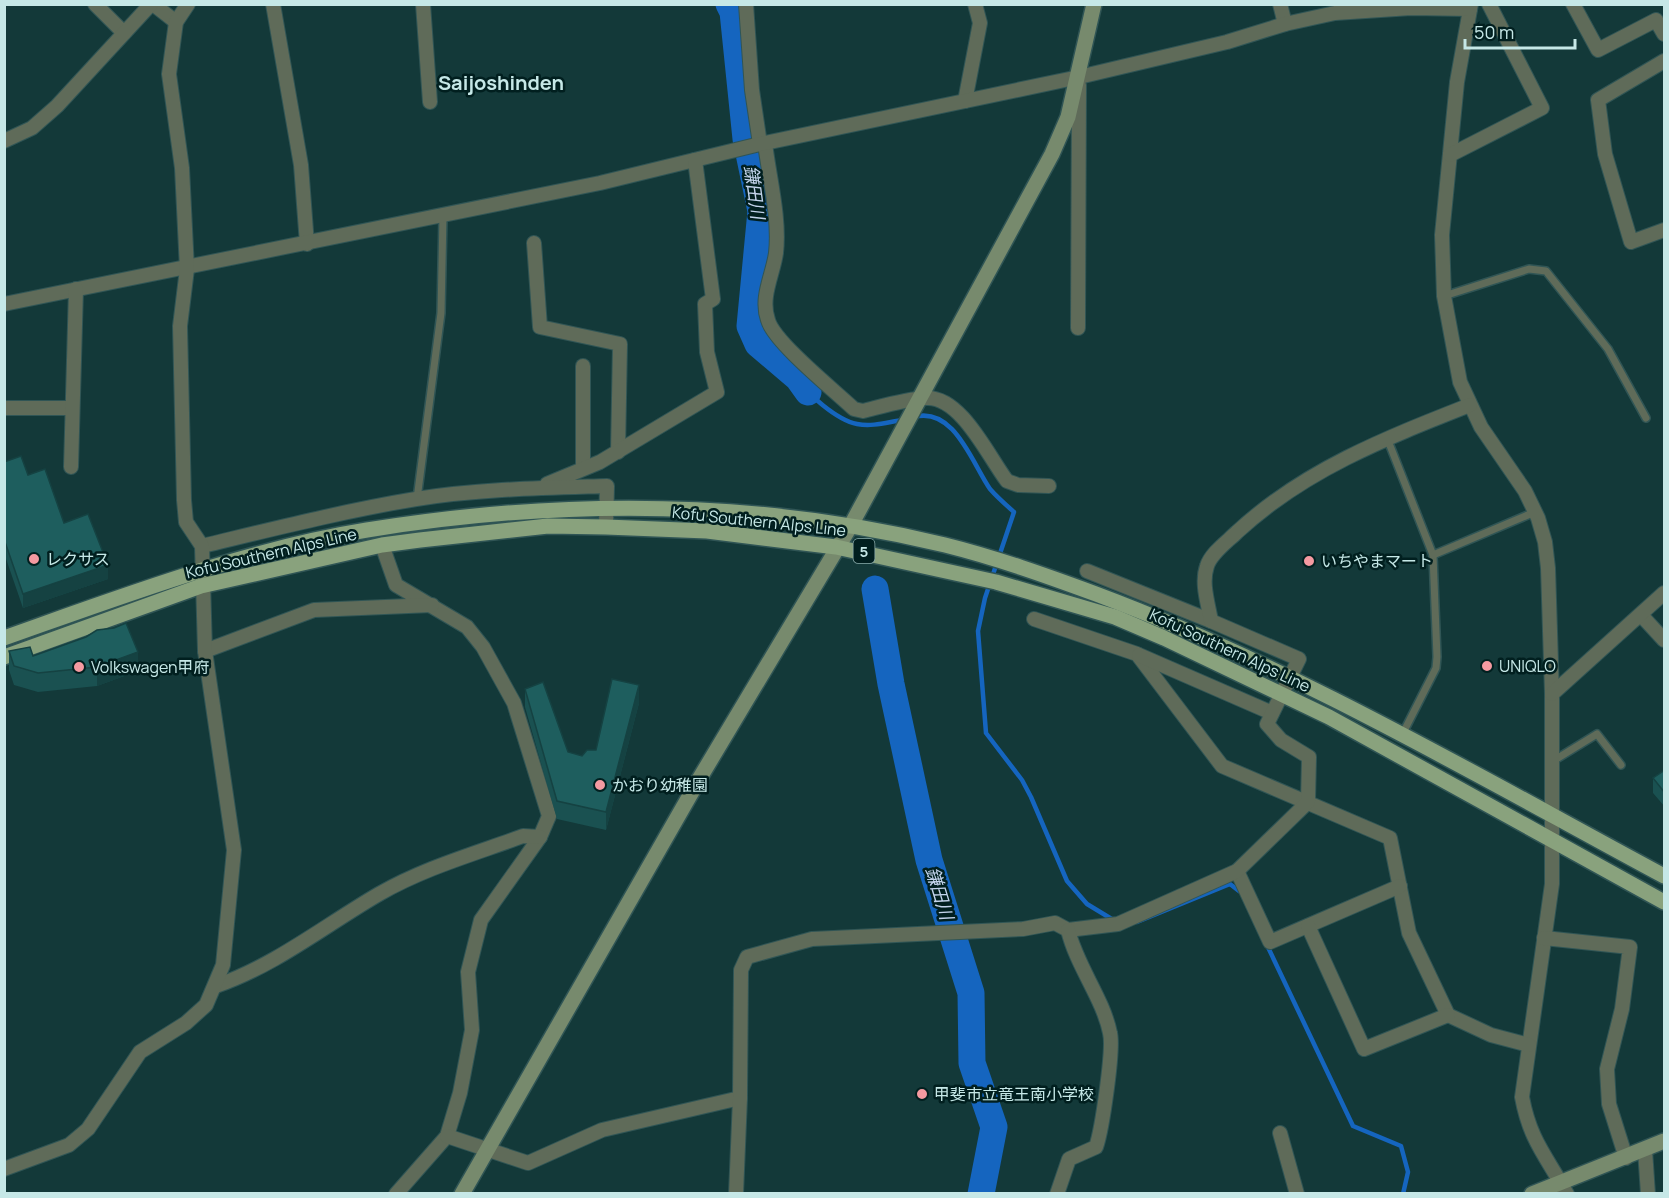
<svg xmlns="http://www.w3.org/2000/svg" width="1669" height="1198" viewBox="0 0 1669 1198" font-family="Manrope,'Noto Sans JP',sans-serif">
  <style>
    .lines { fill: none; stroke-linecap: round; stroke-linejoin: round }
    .stream { stroke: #1565bf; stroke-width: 4.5 }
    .river { stroke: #1565bf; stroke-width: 27 }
    .lane-casing { stroke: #305555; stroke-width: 10 }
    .street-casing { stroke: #305555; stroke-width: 16 }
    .secondary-casing { stroke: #305555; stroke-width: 18 }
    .primary-casing { stroke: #305555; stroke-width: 18 }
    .lane { stroke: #5f6b59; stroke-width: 7 }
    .street { stroke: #5f6b59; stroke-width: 14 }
    .secondary { stroke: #778a6d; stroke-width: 15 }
    .primary { stroke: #89a27d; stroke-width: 15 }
    .wall { fill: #1a5151 }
    .shaded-wall { fill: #154242 }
    .building { fill: #1e5e5e; stroke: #154242; stroke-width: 1.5 }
    .poi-dot { fill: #f49aa1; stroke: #011f1f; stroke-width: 2 }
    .labels { text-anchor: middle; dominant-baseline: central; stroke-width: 5; stroke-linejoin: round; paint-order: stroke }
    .shield { fill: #011f1f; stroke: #8bacab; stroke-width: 1.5 }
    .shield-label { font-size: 15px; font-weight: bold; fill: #c6e8e7 }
    .street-label { font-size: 16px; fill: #c6e8e7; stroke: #011f1f }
    .poi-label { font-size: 16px; fill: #c6e8e7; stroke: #011f1f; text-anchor: start }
    .water-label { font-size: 18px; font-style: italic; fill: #c2d3eb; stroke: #011f1f }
    .quarter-label { font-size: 20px; font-weight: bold; fill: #c6e8e7; stroke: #011f1f }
  </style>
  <rect width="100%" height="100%" fill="#133939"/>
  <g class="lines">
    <g class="stream">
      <path d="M780,365C799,383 831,419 857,424C873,427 888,422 903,420"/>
      <path d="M914,417C954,406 972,463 990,489C997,497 1006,505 1014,512L985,598L978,631L986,733L1022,780L1031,797L1067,881L1087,904L1115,921"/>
      <polyline points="1137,922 1230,884 1239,891"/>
      <polyline points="1266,943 1353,1126 1401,1146 1408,1172 1403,1194"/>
    </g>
    <g class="river">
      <polyline points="729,4 733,12 746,139 761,211 750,326 758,344 798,378 808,392"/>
      <polyline points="875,589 891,684 929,860 971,993 972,1063 994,1127 981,1194"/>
    </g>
    <g class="lane-casing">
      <g id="lane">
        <polyline points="1444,296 1529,269 1546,271 1608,349 1646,418"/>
        <polyline points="1387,438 1433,555 1437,657 1436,668 1402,735"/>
        <polyline points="417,499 441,313 443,216"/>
        <polyline points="1433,555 1535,512"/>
        <polyline points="1553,761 1597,734 1621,765"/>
      </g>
    </g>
    <g class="street-casing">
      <g id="street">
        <polyline points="95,4 124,33"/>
        <polyline points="153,4 176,22"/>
        <polyline points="273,4 301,165 307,244"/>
        <polyline points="423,4 430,102"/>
        <polyline points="746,4 752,90 760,144"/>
        <polyline points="1280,4 1285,24"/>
        <path d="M1471,4L1457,82L1442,235L1444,296L1460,382L1481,427L1525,491L1538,518L1545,542L1548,568L1552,694V884L1522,1097C1530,1141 1547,1157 1567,1194"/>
        <polyline points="1573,4 1598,50 1656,20 1664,34"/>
        <polyline points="1664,61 1598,100 1605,154 1631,242 1664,230"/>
        <polyline points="965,101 980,23 975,4"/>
        <polyline points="4,141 32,128 57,106 151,4"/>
        <path d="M765,143C769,177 780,218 776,253C773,275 760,297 768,320C774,342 835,391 854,409L863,411C883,406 906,399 926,398C961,396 988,456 1007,481L1018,485L1049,486"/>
        <polyline points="1450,155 1542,108 1489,4"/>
        <polyline points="534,243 540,327 620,344 618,452"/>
        <polyline points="4,304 600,183 760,144 1079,77 1227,42 1285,24 1335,13 1411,8 1470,9"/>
        <polyline points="1078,328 1079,85"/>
        <polyline points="583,366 583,467"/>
        <polyline points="6,408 72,408"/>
        <polyline points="71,467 76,289"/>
        <polyline points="547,484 600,462 717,392 707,352 705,304 713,299 695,160"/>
        <polyline points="382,545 396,585 467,627 483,647 514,703 549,816 540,837 481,920 468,972 472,1030 460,1093 447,1136 396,1194"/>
        <path d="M202,546C273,529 344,511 416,499C479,489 543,488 607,486L606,527"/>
        <polyline points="1087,571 1211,621"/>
        <polyline points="1641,615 1664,640"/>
        <polyline points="1034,619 1137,654 1222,766 1390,838 1409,933 1448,1015 1491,1035 1529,1045"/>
        <polyline points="205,651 314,610 432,605"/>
        <polyline points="1139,655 1272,713"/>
        <polyline points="1552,694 1664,593"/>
        <polyline points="1237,871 1270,942 1400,886"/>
        <polyline points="1308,926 1364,1049 1448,1015"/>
        <polyline points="1544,938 1630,947 1622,1009 1607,1069 1609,1104 1626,1158"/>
        <path d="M216,986C276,965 324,926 379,894C424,868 474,854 523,836L540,837"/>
        <polyline points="1280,1133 1297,1194"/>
        <polyline points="447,1136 528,1163 602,1130 740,1098"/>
        <polyline points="1645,1150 1648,1194"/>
        <polyline points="4,1169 69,1145 88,1129 140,1052 186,1023 206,1005 223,965 234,850 205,651 202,546 186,522 184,500 180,326 187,269 182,168 169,74 176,22 188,4"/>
        <path d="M736,1194L740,1098L741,970L747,957L812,939L1023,929L1055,923L1068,930L1118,924L1237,871L1308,802L1309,757L1281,740L1267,724L1299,659L1211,621C1208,603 1201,583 1207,566C1211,553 1227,542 1237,532C1304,470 1386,438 1470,405"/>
        <path d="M1057,1194L1069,1159L1096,1147C1102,1130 1114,1049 1110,1033C1103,998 1077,967 1068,930"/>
      </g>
    </g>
    <g class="secondary-casing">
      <g id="secondary">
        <polyline points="462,1194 701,776 850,527 1052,154 1068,117 1094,4"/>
        <polyline points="1532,1194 1664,1141"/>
      </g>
    </g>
    <g class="primary-casing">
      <g id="primary">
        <path d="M4,638C120,597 247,549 367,530C559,499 756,499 945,545C997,558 1047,576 1096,594C1294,668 1478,776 1664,876"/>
        <polyline points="4,657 201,586 382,545 420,540 548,526 606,527 707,531 836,547 996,582 1115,617 1164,638 1329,717 1664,902"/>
      </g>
    </g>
    <use href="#lane" class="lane"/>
    <use href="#street" class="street"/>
    <use href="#secondary" class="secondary"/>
    <use href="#primary" class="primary"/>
  </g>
  <g class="wall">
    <polygon points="4,462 28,475 64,523 108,579 23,608 4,553"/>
    <polygon points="9,651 33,656 138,671 97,686 38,692 14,685 9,670"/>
    <polygon points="525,689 568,752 582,756 596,750 639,703 606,830 557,819 525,707"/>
    <polygon points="1665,770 1665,807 1653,793 1653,778"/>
  </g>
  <g class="shaded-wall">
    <polygon points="108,565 108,579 23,608 23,594"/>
    <polygon points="138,652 138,671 97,686 97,667"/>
    <polygon points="639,685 639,703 606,830 606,812"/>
  </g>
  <g class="building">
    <polygon points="21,456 28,475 45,469 64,523 88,514 108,565 23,594 4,539 4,462"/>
    <polygon points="126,623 138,652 97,667 38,673 14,666 9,651 30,647 33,656 86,637 97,630 114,628"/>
    <polygon points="612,679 639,685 606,812 557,801 525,689 543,682 568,752 582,756 587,750 596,750"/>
    <polygon points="1665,770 1665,793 1653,778"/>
  </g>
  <g class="poi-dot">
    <circle cx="34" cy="559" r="6"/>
    <circle cx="1309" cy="561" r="6"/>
    <circle cx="1487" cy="666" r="6"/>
    <circle cx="79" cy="667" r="6"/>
    <circle cx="600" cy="785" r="6"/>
    <circle cx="922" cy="1094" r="6"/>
  </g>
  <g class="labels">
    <rect class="shield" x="853.5" y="539" width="21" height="24" rx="4.5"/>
    <g class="shield-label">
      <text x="864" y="551">5</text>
    </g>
    <g class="street-label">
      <text transform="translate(759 521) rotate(6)">Kofu Southern Alps Line</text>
      <text transform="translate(271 553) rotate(-13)">Kofu Southern Alps Line</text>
      <text transform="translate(1230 650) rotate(25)">Kofu Southern Alps Line</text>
    </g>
    <g class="poi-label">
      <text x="46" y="559">レクサス</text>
      <text x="1321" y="561">いちやまマート</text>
      <text x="1499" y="666">UNIQLO</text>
      <text x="91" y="667">Volkswagen甲府</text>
      <text x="612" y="785">かおり幼稚園</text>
      <text x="934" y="1094">甲斐市立竜王南小学校</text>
    </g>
    <g class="water-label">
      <text transform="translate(755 192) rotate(82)">鎌田川</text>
      <text transform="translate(940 893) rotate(73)">鎌田川</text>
    </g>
    <g class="quarter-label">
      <text x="501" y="82">Saijoshinden</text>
    </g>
  </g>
  <rect width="1669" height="1198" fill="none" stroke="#c6e8e7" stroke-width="12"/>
  <path d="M1465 39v9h110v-9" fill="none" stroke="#c6e8e7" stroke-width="3"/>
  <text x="1474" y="39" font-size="18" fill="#c6e8e7" stroke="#011f1f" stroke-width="4.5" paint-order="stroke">50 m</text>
</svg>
